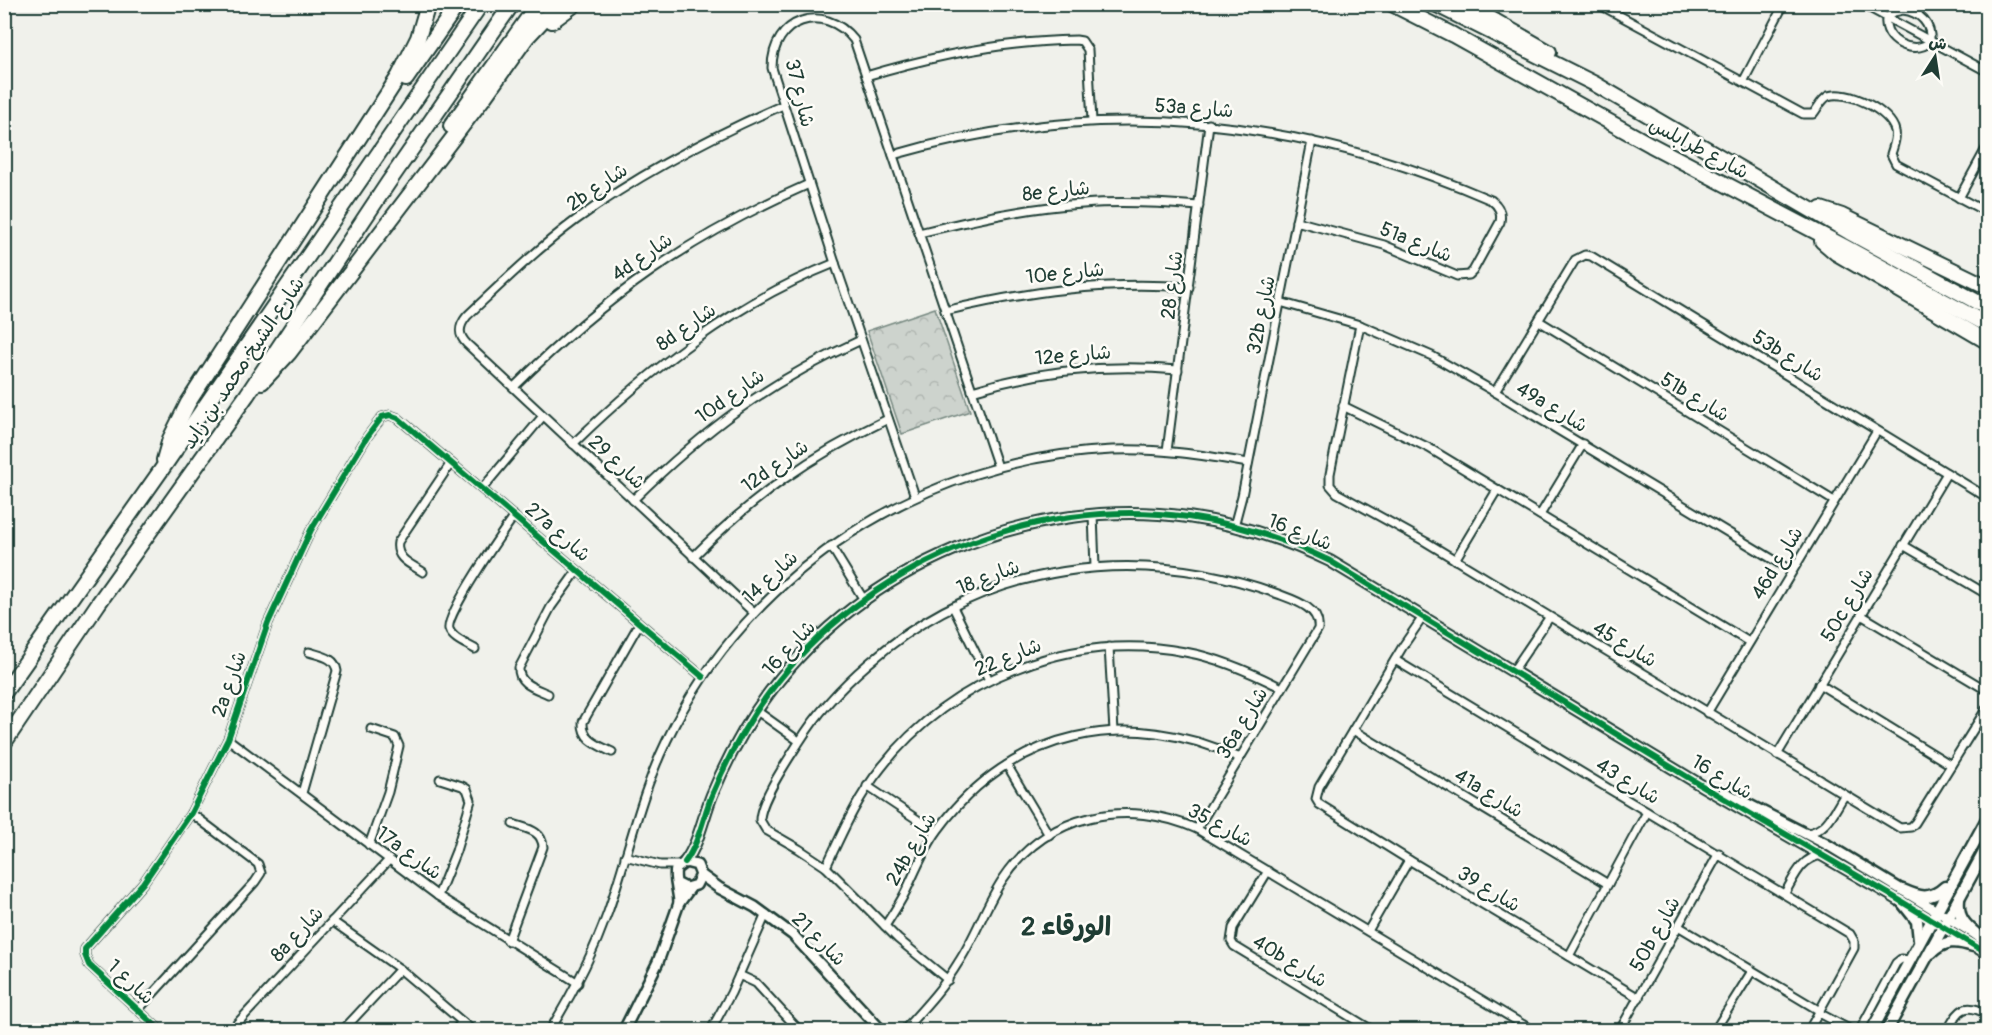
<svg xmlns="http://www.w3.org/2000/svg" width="1992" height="1035" viewBox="0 0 1992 1035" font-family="Pangolin,'Playpen Sans Arabic',sans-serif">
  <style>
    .park { fill: url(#park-crowns); stroke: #768880; stroke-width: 1.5 }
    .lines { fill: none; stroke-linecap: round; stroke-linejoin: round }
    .minor-casing { stroke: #1f3d34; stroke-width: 11 }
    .tertiary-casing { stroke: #1f3d34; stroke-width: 14 }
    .secondary-casing { stroke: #1f3d34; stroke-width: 15 }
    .motorway-casing { stroke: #1f3d34; stroke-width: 18 }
    .minor { stroke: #fdfcf7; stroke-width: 7 }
    .tertiary { stroke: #fdfcf7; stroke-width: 9 }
    .secondary { stroke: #fdfcf7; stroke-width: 10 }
    .motorway { stroke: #fdfcf7; stroke-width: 14 }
    .cycleway-casing { stroke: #fdfcf7; stroke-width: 10 }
    .cycleway { stroke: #00873e; stroke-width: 6 }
    .labels { text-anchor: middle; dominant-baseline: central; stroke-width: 5; stroke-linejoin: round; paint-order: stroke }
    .street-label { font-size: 20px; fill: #1f3d34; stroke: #fdfcf7 }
    .district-label { font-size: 26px; font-weight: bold; fill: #1f3d34; stroke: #fdfcf7 }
  </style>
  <defs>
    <pattern id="park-crowns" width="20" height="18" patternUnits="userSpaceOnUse" patternTransform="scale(1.5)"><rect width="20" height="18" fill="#cdd3cd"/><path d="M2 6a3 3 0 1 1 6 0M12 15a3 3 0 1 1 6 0" fill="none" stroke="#b0b6b1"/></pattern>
  </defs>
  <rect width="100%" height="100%" fill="#f0f1eb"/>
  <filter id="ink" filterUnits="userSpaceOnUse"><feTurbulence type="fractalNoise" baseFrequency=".0167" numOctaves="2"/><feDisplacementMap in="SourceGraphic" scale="12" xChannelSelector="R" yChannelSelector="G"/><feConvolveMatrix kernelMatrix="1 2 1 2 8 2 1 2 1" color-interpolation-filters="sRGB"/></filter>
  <g filter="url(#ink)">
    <polygon class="park" points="935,308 970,411 902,434 867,331"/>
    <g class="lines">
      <g class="minor-casing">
        <g id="minor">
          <path d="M1598,4L1803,114H1813C1818,108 1821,100 1828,96C1847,89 1891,111 1895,131C1897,139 1893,147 1891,154L1896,164L1988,213"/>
          <polyline points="1862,4 1988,72"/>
          <path d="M1903,10C1920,12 1932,24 1930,42C1913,56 1883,41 1886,18L1894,12Z"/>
          <polyline points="1917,14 1923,4"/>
          <path d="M866,76C933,56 1005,41 1076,40L1082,41L1088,50L1092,121"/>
          <polyline points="1743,82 1784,4"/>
          <path d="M893,155C1097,96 1297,116 1491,200C1499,206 1502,212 1500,222L1473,271L1469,275L1457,276L1384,245L1296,221"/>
          <polyline points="1959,198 1988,145"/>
          <path d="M919,233C973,220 1028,207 1083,204C1122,201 1161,203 1199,206"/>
          <polyline points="1280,302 1360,325 1432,356 1495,392 1792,571"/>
          <path d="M945,311C1028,291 1104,281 1189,287"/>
          <polyline points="1539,321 1834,501"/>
          <polyline points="1360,325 1330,474 1330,485 1337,493 1426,542 1900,828 1911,827 1915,823 1988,706"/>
          <path d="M514,387C606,296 690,236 809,184"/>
          <path d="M972,391C1040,370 1108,364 1178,370"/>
          <polyline points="1495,392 1575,260 1585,255 1591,256 1988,498"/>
          <polyline points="1343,406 1429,448 1749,642"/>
          <path d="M573,444C650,369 734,303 835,263"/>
          <polyline points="1167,451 1209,124"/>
          <polyline points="482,489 543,416"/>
          <path d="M915,496L835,263L772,68C772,19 823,1 854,40L998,467"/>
          <path d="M633,500C705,429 768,382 861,340"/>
          <polyline points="1093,515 1095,567"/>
          <polyline points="1540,515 1583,444"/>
          <polyline points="1234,526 1242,496 1312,141"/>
          <polyline points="1903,545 1988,595"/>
          <polyline points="831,546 864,600"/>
          <path d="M693,557C754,496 810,456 888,419"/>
          <polyline points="1455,560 1497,490"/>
          <path d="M423,572C411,564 395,559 398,542L451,463"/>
          <polyline points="953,607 989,680"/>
          <path d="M754,613L467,344C458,335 458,327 467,316C502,283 537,249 576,220C641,173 710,137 783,105"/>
          <polyline points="1861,615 1988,691"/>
          <polyline points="1423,617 1403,646 1319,787 1316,799 1319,804 1409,860 1639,998"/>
          <polyline points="1109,647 1114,731"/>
          <path d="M475,649C467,644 452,639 449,629C445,615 502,533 514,516"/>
          <polyline points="1395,660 1850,934 1854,941 1854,948 1809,1030"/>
          <polyline points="1513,671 1549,618"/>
          <polyline points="1819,684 1951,765"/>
          <path d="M548,694C535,688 518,684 519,668L551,607L577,571"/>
          <polyline points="757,711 799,741"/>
          <polyline points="1707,713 1877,431"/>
          <polyline points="1353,730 1608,884"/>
          <polyline points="228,739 438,896 578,983"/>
          <path d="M612,752C598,745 582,740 583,722L639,624"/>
          <polyline points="1777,755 1947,473"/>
          <polyline points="1007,765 1049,835"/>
          <polyline points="867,786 936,832"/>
          <path d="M302,793L337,671C335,657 321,656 309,652"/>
          <path d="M1807,833C1827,831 1834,811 1844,796"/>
          <polyline points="369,845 388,792 399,746 395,737 371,729"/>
          <polyline points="625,856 660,865 678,865"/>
          <path d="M826,867C842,833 857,798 881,768C952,678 1071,631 1185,652C1219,658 1251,672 1282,688"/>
          <polyline points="1268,871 1233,928 1231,941 1234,946 1372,1030"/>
          <path d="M1785,893C1795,876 1801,858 1822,855"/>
          <polyline points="438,896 456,851 471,800 467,789 462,786 440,779"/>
          <polyline points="332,921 400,969 472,1030"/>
          <path d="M885,926C892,915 900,903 906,891C916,870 924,849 938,830C1012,729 1129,706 1240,758"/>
          <polyline points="1678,926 1820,1011"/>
          <polyline points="1368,931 1409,860"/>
          <path d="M508,941L543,847C542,830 527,829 513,824"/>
          <polyline points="1569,956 1647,812"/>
          <polyline points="739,975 756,983 799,1030"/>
          <path d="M948,980L898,939L826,867L799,849L766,830L760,820C760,801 787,761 798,744C817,713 842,686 869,663C984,562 1137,543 1278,594C1294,600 1321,608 1318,629L1197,829"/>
          <polyline points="138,1010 255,882 261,873 258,864 191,813"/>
          <polyline points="1819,1013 1851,1030"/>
          <polyline points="160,1030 89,965 85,955 85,949 143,883 191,813 228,739 268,623 311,530 367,437 382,417 390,415 398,418 703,677"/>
          <polyline points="231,1030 389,860"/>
          <polyline points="343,1030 400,969"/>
          <polyline points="455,1030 462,1022"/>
          <path d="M550,1030C573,993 593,954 608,912C628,855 640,795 667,740C749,570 924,457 1112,450C1158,448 1203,455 1248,463"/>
          <polyline points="711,1030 731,993 766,914"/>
          <path d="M904,1030C923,1009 943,988 958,963C976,936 985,906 1003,879C1047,813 1128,798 1197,829L1532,1030"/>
          <polyline points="1620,1030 1719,853"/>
          <polyline points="1715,1030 1752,971"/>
          <polyline points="1860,1030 1896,963 1901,959 1909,960"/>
          <path d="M1948,1030C1958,1010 1965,1001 1988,1015"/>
        </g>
      </g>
      <g class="tertiary-casing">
        <g id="tertiary">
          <polyline points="1724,792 1826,844 1988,942"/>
          <path d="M685,862C699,843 703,817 712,795C727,759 746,724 769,693C864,565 1031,495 1188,517C1238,524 1285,539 1330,561L1704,787L1889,894L1988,954"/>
          <polyline points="701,875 719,888 755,907 793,935 881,1030"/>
          <path d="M678,884L686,888L696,885L701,875L697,865L685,862L676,869C673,878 679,892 679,903"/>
          <polyline points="624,1030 658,962 679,903 690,888"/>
        </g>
      </g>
      <g class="secondary-casing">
        <g id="secondary">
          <path d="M1903,890C1919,897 1930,901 1945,887"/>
          <path d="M1959,898C1957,921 1967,926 1982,939"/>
          <polyline points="1902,902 1917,921 1919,940"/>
          <path d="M1931,953C1945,940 1955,940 1973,946"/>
          <polyline points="1872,1030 1988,817"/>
          <polyline points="1887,1030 1988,845"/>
        </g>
      </g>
      <g class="motorway-casing">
        <g id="motorway">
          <polyline points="1392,4 1453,35 1651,145 1845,247 1988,325"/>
          <polyline points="1435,4 1595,84 1849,232 1988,308"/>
          <polyline points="1465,4 1549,52"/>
          <polyline points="552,21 575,4"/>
          <polyline points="406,79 458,4"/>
          <polyline points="451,126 538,4"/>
          <polyline points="1821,209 1842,216 1988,287"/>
          <polyline points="1822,241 1836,253 1988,342"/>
          <polyline points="262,382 289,353 485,96 527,37 558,4"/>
          <polyline points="164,460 170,439 188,403 399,76 418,38 428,4"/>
          <polyline points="4,693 162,469 481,4"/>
          <polyline points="4,743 98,604 247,395 388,183 512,4"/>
        </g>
      </g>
      <use href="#minor" class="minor"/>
      <use href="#tertiary" class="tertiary"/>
      <use href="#secondary" class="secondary"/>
      <use href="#motorway" class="motorway"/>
      <g class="cycleway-casing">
        <g id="cycleway">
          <path d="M685,862C699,843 703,817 712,795C727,759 746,724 769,693C864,565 1031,495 1188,517C1238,524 1285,539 1330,561L1704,787L1889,894L1988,954"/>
          <polyline points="160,1030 89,965 85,955 85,949 143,883 191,813 228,739 268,623 311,530 367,437 382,417 390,415 398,418 703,677"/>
        </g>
      </g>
      <use href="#cycleway" class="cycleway"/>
    </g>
  </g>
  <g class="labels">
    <g class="street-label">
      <text transform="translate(800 93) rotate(76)">شارع 37</text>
      <text transform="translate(1194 108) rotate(4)">53a شارع</text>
      <text transform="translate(1699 148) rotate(28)">شارع طرابلس</text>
      <text transform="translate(597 187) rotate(-34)">2b شارع</text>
      <text transform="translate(1056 191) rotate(-6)">8e شارع</text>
      <text transform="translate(1416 242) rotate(22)">51a شارع</text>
      <text transform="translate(642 257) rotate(-35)">4d شارع</text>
      <text transform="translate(1065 273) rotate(-6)">10e شارع</text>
      <text transform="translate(1172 285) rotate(-83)">شارع 28</text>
      <text transform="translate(1261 315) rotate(-79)">32b شارع</text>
      <text transform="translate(686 327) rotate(-35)">8d شارع</text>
      <text transform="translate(1073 355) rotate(-5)">12e شارع</text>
      <text transform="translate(1788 356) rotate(32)">53b شارع</text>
      <text transform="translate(243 363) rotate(-56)">شارع الشيخ محمد بن زايد</text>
      <text transform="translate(730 396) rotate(-35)">10d شارع</text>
      <text transform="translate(1695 397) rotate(31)">51b شارع</text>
      <text transform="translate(1552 407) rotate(31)">49a شارع</text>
      <text transform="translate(617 462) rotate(43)">شارع 29</text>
      <text transform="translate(775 466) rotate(-35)">12d شارع</text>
      <text transform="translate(558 532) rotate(41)">27a شارع</text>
      <text transform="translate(1300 532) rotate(22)">شارع 16</text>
      <text transform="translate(1777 563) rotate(-59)">46d شارع</text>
      <text transform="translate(770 577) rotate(-43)">شارع 14</text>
      <text transform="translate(988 577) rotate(-21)">شارع 18</text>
      <text transform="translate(1847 605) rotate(-59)">50c شارع</text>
      <text transform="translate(1625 644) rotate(31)">شارع 45</text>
      <text transform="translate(789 648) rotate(-47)">شارع 16</text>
      <text transform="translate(1008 657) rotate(-22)">شارع 22</text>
      <text transform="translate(229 684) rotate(-71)">2a شارع</text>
      <text transform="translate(1242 723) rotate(-59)">36a شارع</text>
      <text transform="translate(1722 777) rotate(31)">شارع 16</text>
      <text transform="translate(1628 781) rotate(31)">شارع 43</text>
      <text transform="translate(1489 793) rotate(31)">41a شارع</text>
      <text transform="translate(1220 825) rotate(28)">شارع 35</text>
      <text transform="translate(911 849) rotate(-60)">24b شارع</text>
      <text transform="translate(409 853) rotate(36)">17a شارع</text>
      <text transform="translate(1489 889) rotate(31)">شارع 39</text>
      <text transform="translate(297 934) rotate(-47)">8a شارع</text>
      <text transform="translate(1655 934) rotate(-61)">50b شارع</text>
      <text transform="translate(819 939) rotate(45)">شارع 21</text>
      <text transform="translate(1290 961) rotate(31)">40b شارع</text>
      <text transform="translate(131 982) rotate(43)">شارع 1</text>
    </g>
    <g class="district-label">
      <text x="1066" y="927">الورقاء 2</text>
    </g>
  </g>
  <rect width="1992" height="1035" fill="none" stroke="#fdfcf7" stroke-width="24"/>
  <rect x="12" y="12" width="1968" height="1011" fill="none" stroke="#1f3d34" stroke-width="2" filter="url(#ink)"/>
  <g transform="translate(1935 57) rotate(12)" stroke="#fdfcf7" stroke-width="4.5" paint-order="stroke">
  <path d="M0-4.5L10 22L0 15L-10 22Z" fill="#1f3d34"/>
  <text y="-9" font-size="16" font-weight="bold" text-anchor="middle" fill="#1f3d34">ش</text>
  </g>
</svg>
